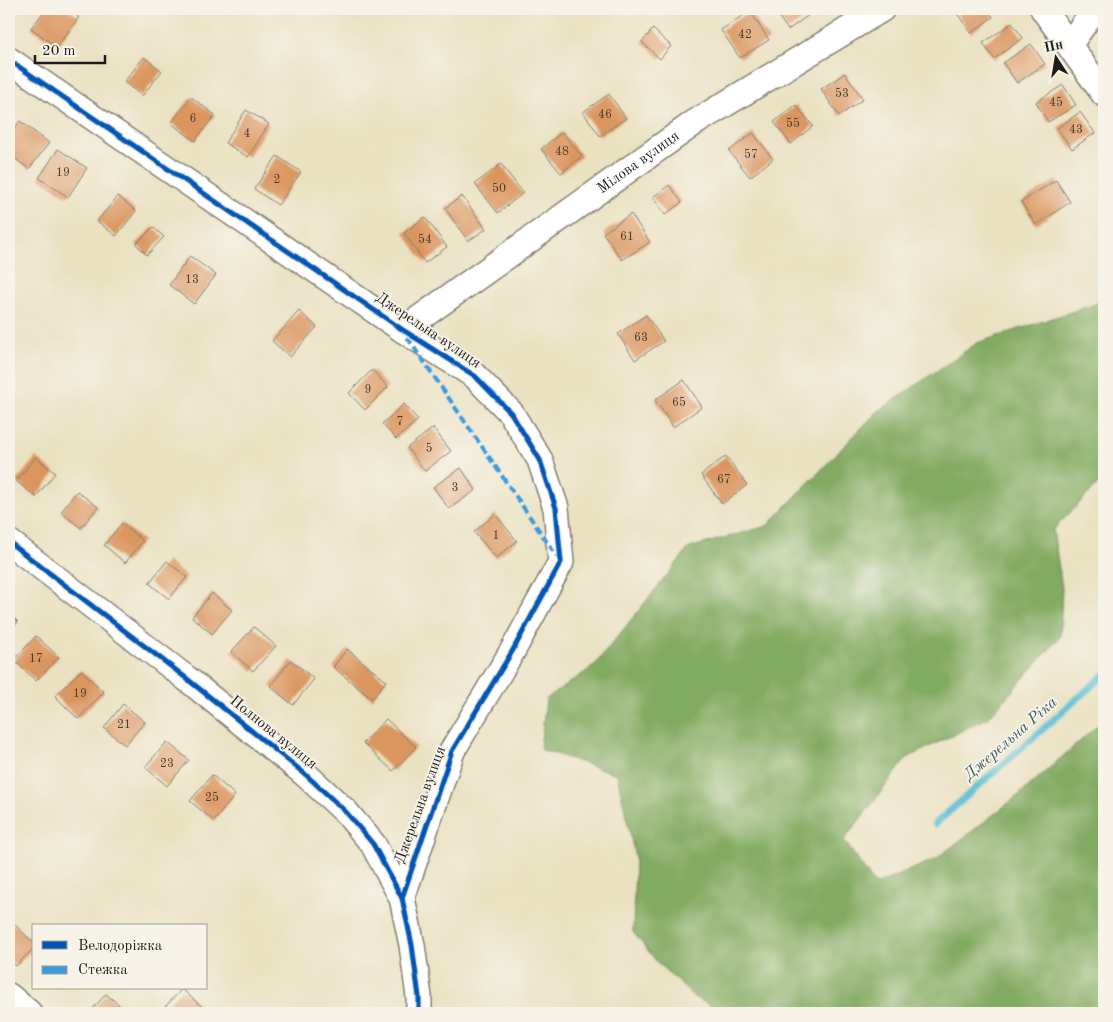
<svg xmlns="http://www.w3.org/2000/svg" width="1113" height="1022" viewBox="0 0 1113 1022" font-family="'Old Standard TT',serif">
  <style>
    .forest { fill: #82ab62; stroke: #4f643f }
    .lines { fill: none; stroke-linecap: round; stroke-linejoin: round }
    .stream { stroke: #55bdd3; stroke-width: 7 }
    .building { fill: #db9661 }
    .minor-casing { stroke: #837e6e; stroke-width: 28 }
    .minor { stroke: #fff; stroke-width: 25 }
    .quiet { stroke: #3c9bdf; stroke-width: 4; stroke-dasharray: 8 4; stroke-linecap: butt }
    .cycleway-casing { stroke: #f7f3e8; stroke-width: 8 }
    .cycleway { stroke: #0057b8; stroke-width: 5 }
    .labels { text-anchor: middle; dominant-baseline: central; stroke-width: 4; stroke-linejoin: round; paint-order: stroke }
    .number-label { font-size: 12px; fill: #4c3a2d }
    .street-label { font-size: 15px; fill: #1c1c1c; stroke: #f7f3e8 }
    .water-label { font-size: 16px; font-style: italic; fill: #335c65; stroke: #f7f3e8 }
  </style>
  <rect width="100%" height="100%" fill="#f7f3e8"/>
  <filter id="ink" filterUnits="userSpaceOnUse"><feTurbulence type="fractalNoise" baseFrequency=".02" numOctaves="2"/><feDisplacementMap in="SourceGraphic" scale="10" xChannelSelector="R" yChannelSelector="G"/><feConvolveMatrix kernelMatrix="1 2 1 2 8 2 1 2 1" color-interpolation-filters="sRGB"/></filter>
  <filter id="wash" filterUnits="userSpaceOnUse"><feTurbulence type="fractalNoise" baseFrequency=".0096" numOctaves="4" result="noise"/><feDisplacementMap in="SourceGraphic" scale="20" xChannelSelector="R" yChannelSelector="G"/><feGaussianBlur stdDeviation="1.12" result="paint"/><feColorMatrix in="noise" values="0 0 0 0 0 0 0 0 0 0 0 0 0 0 0 0 0 1.4 0 .05"/><feComposite in="paint" operator="in"/></filter>
  <g filter="url(#wash)">
    <rect width="100%" height="100%" fill="#eae1c1"/>
    <polygon class="forest" points="1104,301 1104,478 1053,530 1062,588 1060,637 989,717 907,758 844,840 875,885 936,859 1019,795 1104,720 1104,1013 703,1013 717,1009 694,997 657,962 633,932 635,857 617,774 540,749 546,699 594,666 689,548 767,526 876,413 977,343"/>
    <g class="lines">
      <polyline class="stream" points="935,824 1104,675"/>
    </g>
    <g id="blocks">
      <g class="building">
        <polygon points="46,9 68,9 79,17 57,47 31,28"/>
        <polygon points="773,9 811,9 813,12 788,30"/>
        <polygon points="962,9 987,9 993,17 971,33 956,12"/>
        <polygon points="750,11 769,40 740,58 721,30"/>
        <polygon points="1012,23 1023,38 994,59 983,43"/>
        <polygon points="653,29 671,46 660,59 642,42"/>
        <polygon points="1031,44 1045,64 1017,83 1003,63"/>
        <polygon points="144,57 162,71 142,96 124,82"/>
        <polygon points="845,73 863,99 839,116 821,89"/>
        <polygon points="1063,85 1076,105 1048,122 1036,102"/>
        <polygon points="609,94 626,118 600,136 583,112"/>
        <polygon points="191,97 215,115 195,141 171,123"/>
        <polygon points="796,105 813,126 791,144 774,122"/>
        <polygon points="246,110 269,124 248,157 225,143"/>
        <polygon points="1080,112 1095,133 1072,149 1057,128"/>
        <polygon points="20,121 49,143 29,169 9,154 9,136"/>
        <polygon points="562,132 582,156 561,173 541,149"/>
        <polygon points="753,133 773,159 750,177 729,151"/>
        <polygon points="58,149 87,168 68,197 39,178"/>
        <polygon points="277,156 301,172 278,205 254,189"/>
        <polygon points="501,164 523,193 498,213 475,184"/>
        <polygon points="1056,180 1070,202 1036,225 1021,202"/>
        <polygon points="669,185 682,202 665,215 653,197"/>
        <polygon points="118,196 136,211 116,236 97,221"/>
        <polygon points="462,196 486,229 468,241 445,208"/>
        <polygon points="631,214 650,242 622,260 603,233"/>
        <polygon points="425,217 447,247 425,263 404,233"/>
        <polygon points="153,227 164,237 147,255 136,244"/>
        <polygon points="190,256 216,275 194,304 169,285"/>
        <polygon points="299,311 317,327 290,357 272,341"/>
        <polygon points="646,315 664,341 635,360 618,334"/>
        <polygon points="372,370 388,387 365,410 349,393"/>
        <polygon points="684,380 702,407 673,427 655,400"/>
        <polygon points="404,404 418,420 396,439 382,424"/>
        <polygon points="433,428 451,451 425,471 407,448"/>
        <polygon points="726,456 747,485 722,504 701,475"/>
        <polygon points="36,457 55,473 36,497 16,481"/>
        <polygon points="461,468 476,490 449,509 433,487"/>
        <polygon points="77,491 98,507 81,528 61,512"/>
        <polygon points="495,514 517,541 496,558 474,532"/>
        <polygon points="122,523 143,541 125,563 104,545"/>
        <polygon points="167,561 187,577 169,599 149,583"/>
        <polygon points="212,593 232,610 212,634 192,617"/>
        <polygon points="9,613 18,622 9,631"/>
        <polygon points="254,627 276,646 253,671 231,652"/>
        <polygon points="36,636 59,657 36,681 14,660"/>
        <polygon points="347,649 386,681 372,699 333,667"/>
        <polygon points="291,660 314,679 293,705 270,686"/>
        <polygon points="81,670 104,692 78,719 55,696"/>
        <polygon points="123,704 145,722 125,745 104,728"/>
        <polygon points="386,719 416,747 393,771 363,743"/>
        <polygon points="167,742 189,760 167,786 145,767"/>
        <polygon points="212,775 235,795 214,821 190,801"/>
        <polygon points="14,924 34,943 34,948 16,966 9,959 9,930"/>
        <polygon points="182,989 209,1013 159,1013"/>
        <polygon points="106,994 124,1009 121,1013 89,1013"/>
      </g>
    </g>
  </g>
  <g filter="url(#ink)">
    <use href="#blocks" fill-opacity="0" stroke="#837e6e" stroke-width="1"/>
    <g class="lines">
      <g class="minor-casing">
        <g id="minor">
          <polyline points="1043,9 1104,94"/>
          <polyline points="1069,45 1095,9"/>
          <polyline points="9,60 403,330 475,376 511,413 540,460 556,508 561,562 513,650 452,751 402,898"/>
          <path id="s1" d="M403,330L694,123L882,9"/>
          <polyline points="9,542 186,678 305,774 346,812 373,844 402,898 412,945 419,997 419,1013"/>
          <polyline points="9,996 29,1013"/>
        </g>
      </g>
      <use href="#minor" class="minor"/>
      <polyline class="quiet" points="407,337 558,558"/>
      <g class="cycleway-casing">
        <g id="cycleway">
          <polyline points="9,60 403,330 475,376 511,413 540,460 556,508 561,562 513,650 452,751 402,898"/>
          <polyline points="9,542 186,678 305,774 346,812 373,844 402,898 412,945 419,997 419,1013"/>
        </g>
      </g>
      <use href="#cycleway" class="cycleway"/>
    </g>
  </g>
  <g class="labels">
    <g class="number-label">
      <text x="745" y="35">42</text>
      <text x="842" y="94">53</text>
      <text x="1056" y="103">45</text>
      <text x="605" y="115">46</text>
      <text x="193" y="119">6</text>
      <text x="793" y="124">55</text>
      <text x="1076" y="130">43</text>
      <text x="247" y="134">4</text>
      <text x="562" y="152">48</text>
      <text x="751" y="155">57</text>
      <text x="63" y="173">19</text>
      <text x="277" y="180">2</text>
      <text x="499" y="189">50</text>
      <text x="627" y="237">61</text>
      <text x="425" y="240">54</text>
      <text x="192" y="280">13</text>
      <text x="641" y="338">63</text>
      <text x="368" y="390">9</text>
      <text x="679" y="403">65</text>
      <text x="400" y="422">7</text>
      <text x="429" y="449">5</text>
      <text x="724" y="480">67</text>
      <text x="455" y="488">3</text>
      <text x="496" y="536">1</text>
      <text x="36" y="659">17</text>
      <text x="80" y="694">19</text>
      <text x="124" y="725">21</text>
      <text x="167" y="764">23</text>
      <text x="212" y="798">25</text>
    </g>
    <g class="street-label">
      <text stroke="none"><textPath href="#s1" startOffset="289">Мілова вулиця</textPath></text>
      <text transform="translate(428 331) rotate(34)">Джерельна вулиця</text>
      <text transform="translate(273 733) rotate(39)">Полнова вулиця</text>
      <text transform="translate(421 805) rotate(-70)">Джерельна вулиця</text>
    </g>
    <g class="water-label">
      <text transform="translate(1011 739) rotate(-41)">Джерельна Ріка</text>
    </g>
  </g>
  <rect width="1113" height="1022" fill="none" stroke="#f7f3e8" stroke-width="30"/>
  <rect x="32" y="924" width="175" height="65" fill="#f7f3e8" stroke="#9f9d96"/>
  <rect x="42" y="941" width="25" height="8" fill="#0057b8" stroke="#9f9d96"/>
  <text x="78" y="950" font-size="15" fill="#1c1c1c">Велодоріжка</text>
  <rect x="42" y="966" width="25" height="8" fill="#3c9bdf" stroke="#9f9d96"/>
  <text x="78" y="974" font-size="15" fill="#1c1c1c">Стежка</text>
  <g transform="translate(1056 58) rotate(348)" stroke="#f7f3e8" stroke-width="4" paint-order="stroke">
  <path d="M0-4L9 19L0 12L-9 19Z" fill="#1c1c1c"/>
  <text y="-8" font-size="14" font-weight="bold" text-anchor="middle" fill="#1c1c1c">Пн</text>
  </g>
  <path d="M35 55v8h70v-8" fill="none" stroke="#1c1c1c" stroke-width="2.5"/>
  <text x="42" y="55" font-size="15" fill="#1c1c1c" stroke="#f7f3e8" stroke-width="4" paint-order="stroke">20 m</text>
</svg>
